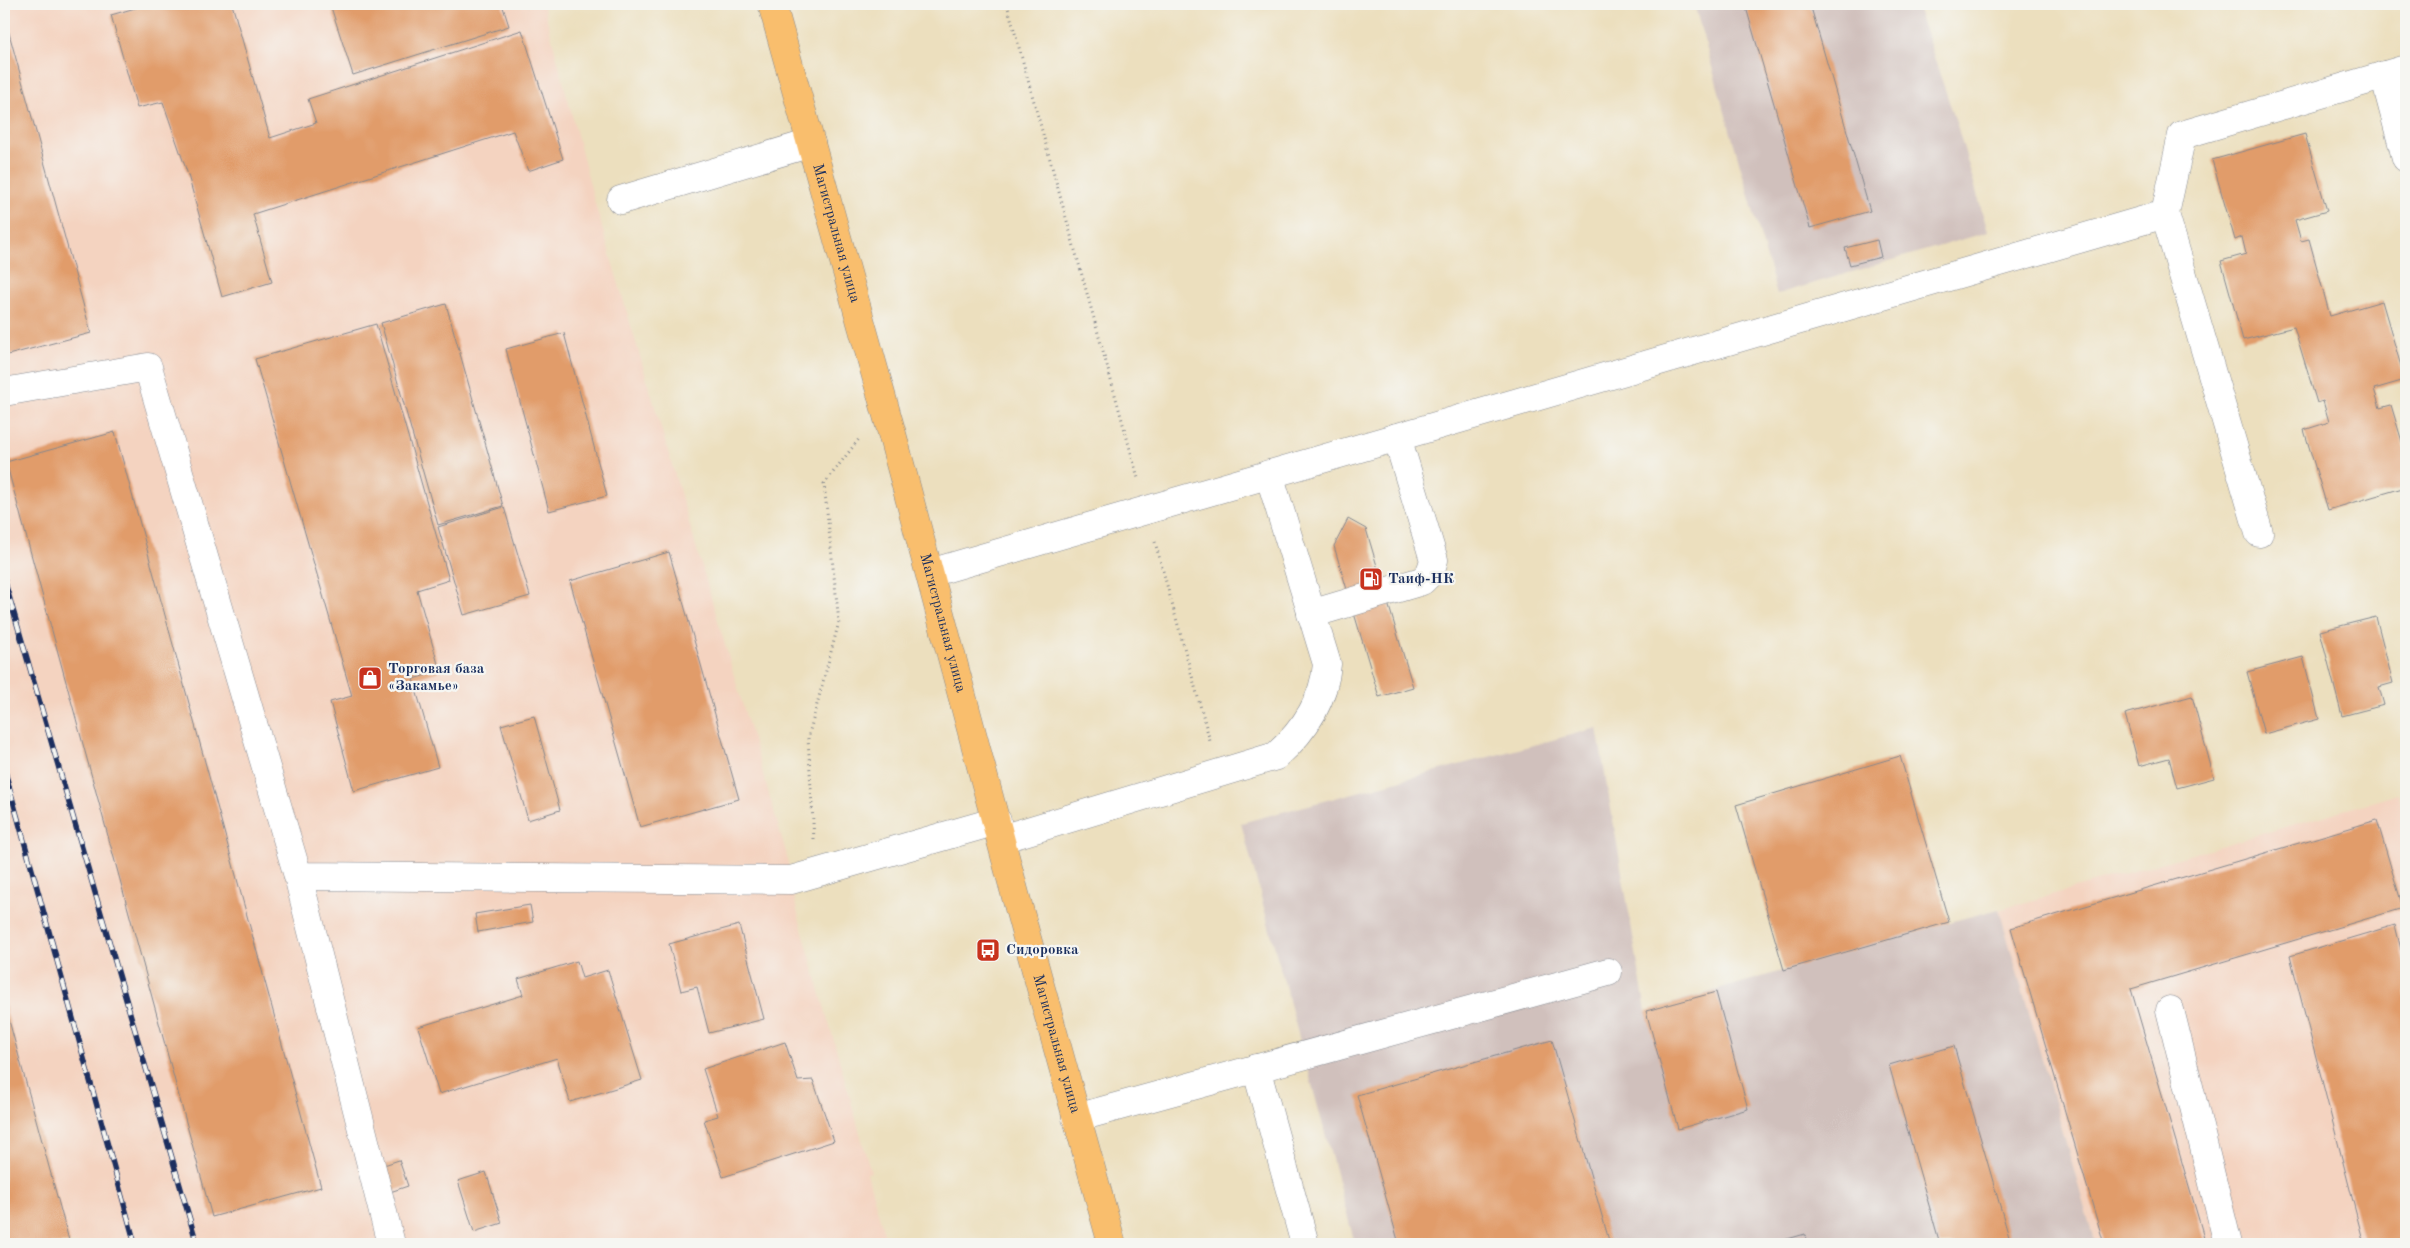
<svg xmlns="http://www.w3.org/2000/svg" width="2410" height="1248" viewBox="0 0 2410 1248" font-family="'Old Standard TT',serif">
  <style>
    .built { fill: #f4d3c0 }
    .industrial { fill: #d0c0bc }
    .building { fill: #e19c6b }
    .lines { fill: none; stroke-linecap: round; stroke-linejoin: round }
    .minor-casing { stroke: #84878e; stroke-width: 29 }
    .major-casing { stroke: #84878e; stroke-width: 29 }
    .path { stroke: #84878e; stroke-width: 3; stroke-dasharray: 1 4; stroke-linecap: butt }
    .minor { stroke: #fff; stroke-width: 28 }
    .major { stroke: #f9be6d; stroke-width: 28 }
    .rail-casing { stroke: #1b2f5e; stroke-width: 5.5 }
    .rail { stroke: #f6f6f2; stroke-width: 4; stroke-dasharray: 11; stroke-linecap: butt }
    .labels { text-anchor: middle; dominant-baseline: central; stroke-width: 4.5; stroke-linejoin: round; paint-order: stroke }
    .street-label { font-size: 15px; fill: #1b2f5e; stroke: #f6f6f2 }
    .poi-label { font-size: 15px; font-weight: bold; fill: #1b2f5e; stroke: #f6f6f2; text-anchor: start }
  </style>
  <rect width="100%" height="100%" fill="#f6f6f2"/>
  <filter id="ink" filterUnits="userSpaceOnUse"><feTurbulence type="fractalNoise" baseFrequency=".02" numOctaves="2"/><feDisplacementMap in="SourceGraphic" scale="10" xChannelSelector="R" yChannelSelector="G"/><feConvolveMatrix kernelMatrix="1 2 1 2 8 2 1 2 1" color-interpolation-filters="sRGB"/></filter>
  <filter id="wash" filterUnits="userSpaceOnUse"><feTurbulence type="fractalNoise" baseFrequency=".0096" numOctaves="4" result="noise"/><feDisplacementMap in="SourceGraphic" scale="20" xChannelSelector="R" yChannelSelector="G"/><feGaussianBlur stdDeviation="1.12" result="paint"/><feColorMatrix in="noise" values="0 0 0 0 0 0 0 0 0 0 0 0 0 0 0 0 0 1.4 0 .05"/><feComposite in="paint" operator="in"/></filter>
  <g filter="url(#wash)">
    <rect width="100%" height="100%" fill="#ecdfbe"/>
    <g class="built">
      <polygon points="4,4 543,4 594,200 786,852 796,907 871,1172 867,1173 887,1244 4,1244"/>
      <polygon points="2399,794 2406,829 2406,1244 2095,1244 1999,910"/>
    </g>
    <g class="industrial">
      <polygon points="1694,4 1916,4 1957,125 1988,232 1777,294"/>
      <polygon points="1597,728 1646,1011 1949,922 1999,909 2095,1244 1355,1244 1241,823"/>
    </g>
    <g id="blocks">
      <g class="building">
        <polygon points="149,4 232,4 270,138 316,123 308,99 522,30 563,159 528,171 513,131 253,214 272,282 222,297 188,175 163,102 137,108 111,15"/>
        <polygon points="330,4 502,4 509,26 353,75"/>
        <polygon points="1745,4 1810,4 1870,211 1810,228"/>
        <polygon points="4,15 91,333 4,356"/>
        <polygon points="2305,134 2327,211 2295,220 2301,241 2309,239 2330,316 2382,301 2405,380 2374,389 2380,408 2391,405 2406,455 2406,487 2328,510 2304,430 2329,422 2323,401 2317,403 2294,327 2243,340 2221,261 2246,254 2242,237 2235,240 2212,160"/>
        <polygon points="1877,240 1881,257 1850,265 1845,248"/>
        <polygon points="446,304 503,506 438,525 381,323"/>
        <polygon points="376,324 449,580 417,590 440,671 413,679 438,767 354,791 330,702 352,696 255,359"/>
        <polygon points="564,333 607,496 549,511 506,349"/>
        <polygon points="115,432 321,1187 212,1217 6,462"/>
        <polygon points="504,507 530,596 464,615 438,527"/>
        <polygon points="1348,519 1366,529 1413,687 1379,697 1334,546"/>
        <polygon points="669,552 739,799 640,827 570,581"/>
        <polygon points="2376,617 2393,683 2379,687 2384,705 2342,716 2320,631"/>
        <polygon points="2303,657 2319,719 2264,734 2247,672"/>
        <polygon points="2192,696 2214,778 2177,788 2169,758 2139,766 2125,714"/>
        <polygon points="534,716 560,810 528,820 501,725"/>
        <polygon points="1900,756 1949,922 1784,970 1736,805"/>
        <polygon points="2377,820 2403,908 2131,989 2206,1244 2104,1244 2011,928"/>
        <polygon points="530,905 533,922 478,932 475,914"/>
        <polygon points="739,925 764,1019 709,1033 697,987 681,991 669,944"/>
        <polygon points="2395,925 2406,970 2406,1244 2364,1244 2290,956"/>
        <polygon points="577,961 582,978 608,970 642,1080 570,1102 557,1058 439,1094 418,1027 523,995 518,979"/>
        <polygon points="1716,992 1748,1109 1678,1129 1646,1011"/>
        <polygon points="4,1002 70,1244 4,1244"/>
        <polygon points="1552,1040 1610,1244 1399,1244 1357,1095"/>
        <polygon points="785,1042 798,1081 813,1080 834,1141 723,1177 704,1120 718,1116 703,1069"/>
        <polygon points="1954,1046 2011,1244 1940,1244 1889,1065"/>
        <polygon points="399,1160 408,1186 390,1192 381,1166"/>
        <polygon points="486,1172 502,1223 474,1232 458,1181"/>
        <polygon points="1805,1234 1807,1244 1770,1244"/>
        <polygon points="846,1239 848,1244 830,1244"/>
      </g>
    </g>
  </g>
  <g filter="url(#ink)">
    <use href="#blocks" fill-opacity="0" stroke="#84878e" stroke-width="1"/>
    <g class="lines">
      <g class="minor-casing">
        <g id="minor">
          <polyline points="2384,75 2406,158"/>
          <polyline points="621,200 811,143"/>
          <polyline points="2165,214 2259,533"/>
          <polyline points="4,392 148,367 298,876 791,880 997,821"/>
          <polyline points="930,573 2165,214 2182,135 2406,69"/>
          <polyline points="1311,614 1422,581 1430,573 1434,560 1397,437"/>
          <path d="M1001,839L1276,756C1303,732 1324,702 1327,664L1269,474"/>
          <polyline points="298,876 391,1244"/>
          <polyline points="2170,1010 2228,1244"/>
          <polyline points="1256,1068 1305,1244"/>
          <polyline points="1076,1118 1608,972"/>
        </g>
      </g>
      <g class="major-casing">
        <g id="major">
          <path id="s1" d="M772,4L891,430L1025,931L1112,1244"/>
        </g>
      </g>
      <g class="path">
        <polyline points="1007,4 1138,478"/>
        <polyline points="1155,542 1210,741"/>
        <polyline points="814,839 808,738 839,622 824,484 859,439"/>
      </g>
      <use href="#minor" class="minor"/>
      <use href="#major" class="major"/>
      <g class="rail-casing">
        <g id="rail">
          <polyline points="4,579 197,1244"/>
          <polyline points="4,768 135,1244"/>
        </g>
      </g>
      <use href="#rail" class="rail"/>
    </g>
  </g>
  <defs>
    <g id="fuel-square" transform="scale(1.25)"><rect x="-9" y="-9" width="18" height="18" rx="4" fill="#c8321e" stroke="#f6f6f2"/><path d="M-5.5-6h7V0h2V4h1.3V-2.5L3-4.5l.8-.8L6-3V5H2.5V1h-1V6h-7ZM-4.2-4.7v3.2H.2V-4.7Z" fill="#fff"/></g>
    <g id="shop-square" transform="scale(1.25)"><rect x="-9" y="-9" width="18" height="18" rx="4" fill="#c8321e" stroke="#f6f6f2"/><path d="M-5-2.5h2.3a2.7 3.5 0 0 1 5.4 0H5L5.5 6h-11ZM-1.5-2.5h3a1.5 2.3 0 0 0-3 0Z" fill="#fff"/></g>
    <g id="bus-square" transform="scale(1.25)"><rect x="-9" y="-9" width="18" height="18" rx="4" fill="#c8321e" stroke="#f6f6f2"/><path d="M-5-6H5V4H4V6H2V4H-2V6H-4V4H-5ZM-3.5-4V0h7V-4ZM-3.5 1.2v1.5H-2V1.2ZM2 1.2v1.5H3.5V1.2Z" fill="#fff"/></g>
  </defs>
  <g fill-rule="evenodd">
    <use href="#fuel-square" x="1371" y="579"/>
    <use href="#shop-square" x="370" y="678"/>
    <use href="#bus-square" x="988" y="950"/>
  </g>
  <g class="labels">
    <g class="street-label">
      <text stroke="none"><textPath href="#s1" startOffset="238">Магистральная улица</textPath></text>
      <text stroke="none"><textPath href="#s1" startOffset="642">Магистральная улица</textPath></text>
      <text stroke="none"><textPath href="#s1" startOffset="1078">Магистральная улица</textPath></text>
    </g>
    <g class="poi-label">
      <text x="1388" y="579">Таиф-НК</text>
      <text x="388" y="669">Торговая база<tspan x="388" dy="17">«Закамье»</tspan></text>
      <text x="1006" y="950">Сидоровка</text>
    </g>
  </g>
  <rect width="2410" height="1248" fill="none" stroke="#f6f6f2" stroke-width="20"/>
</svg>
